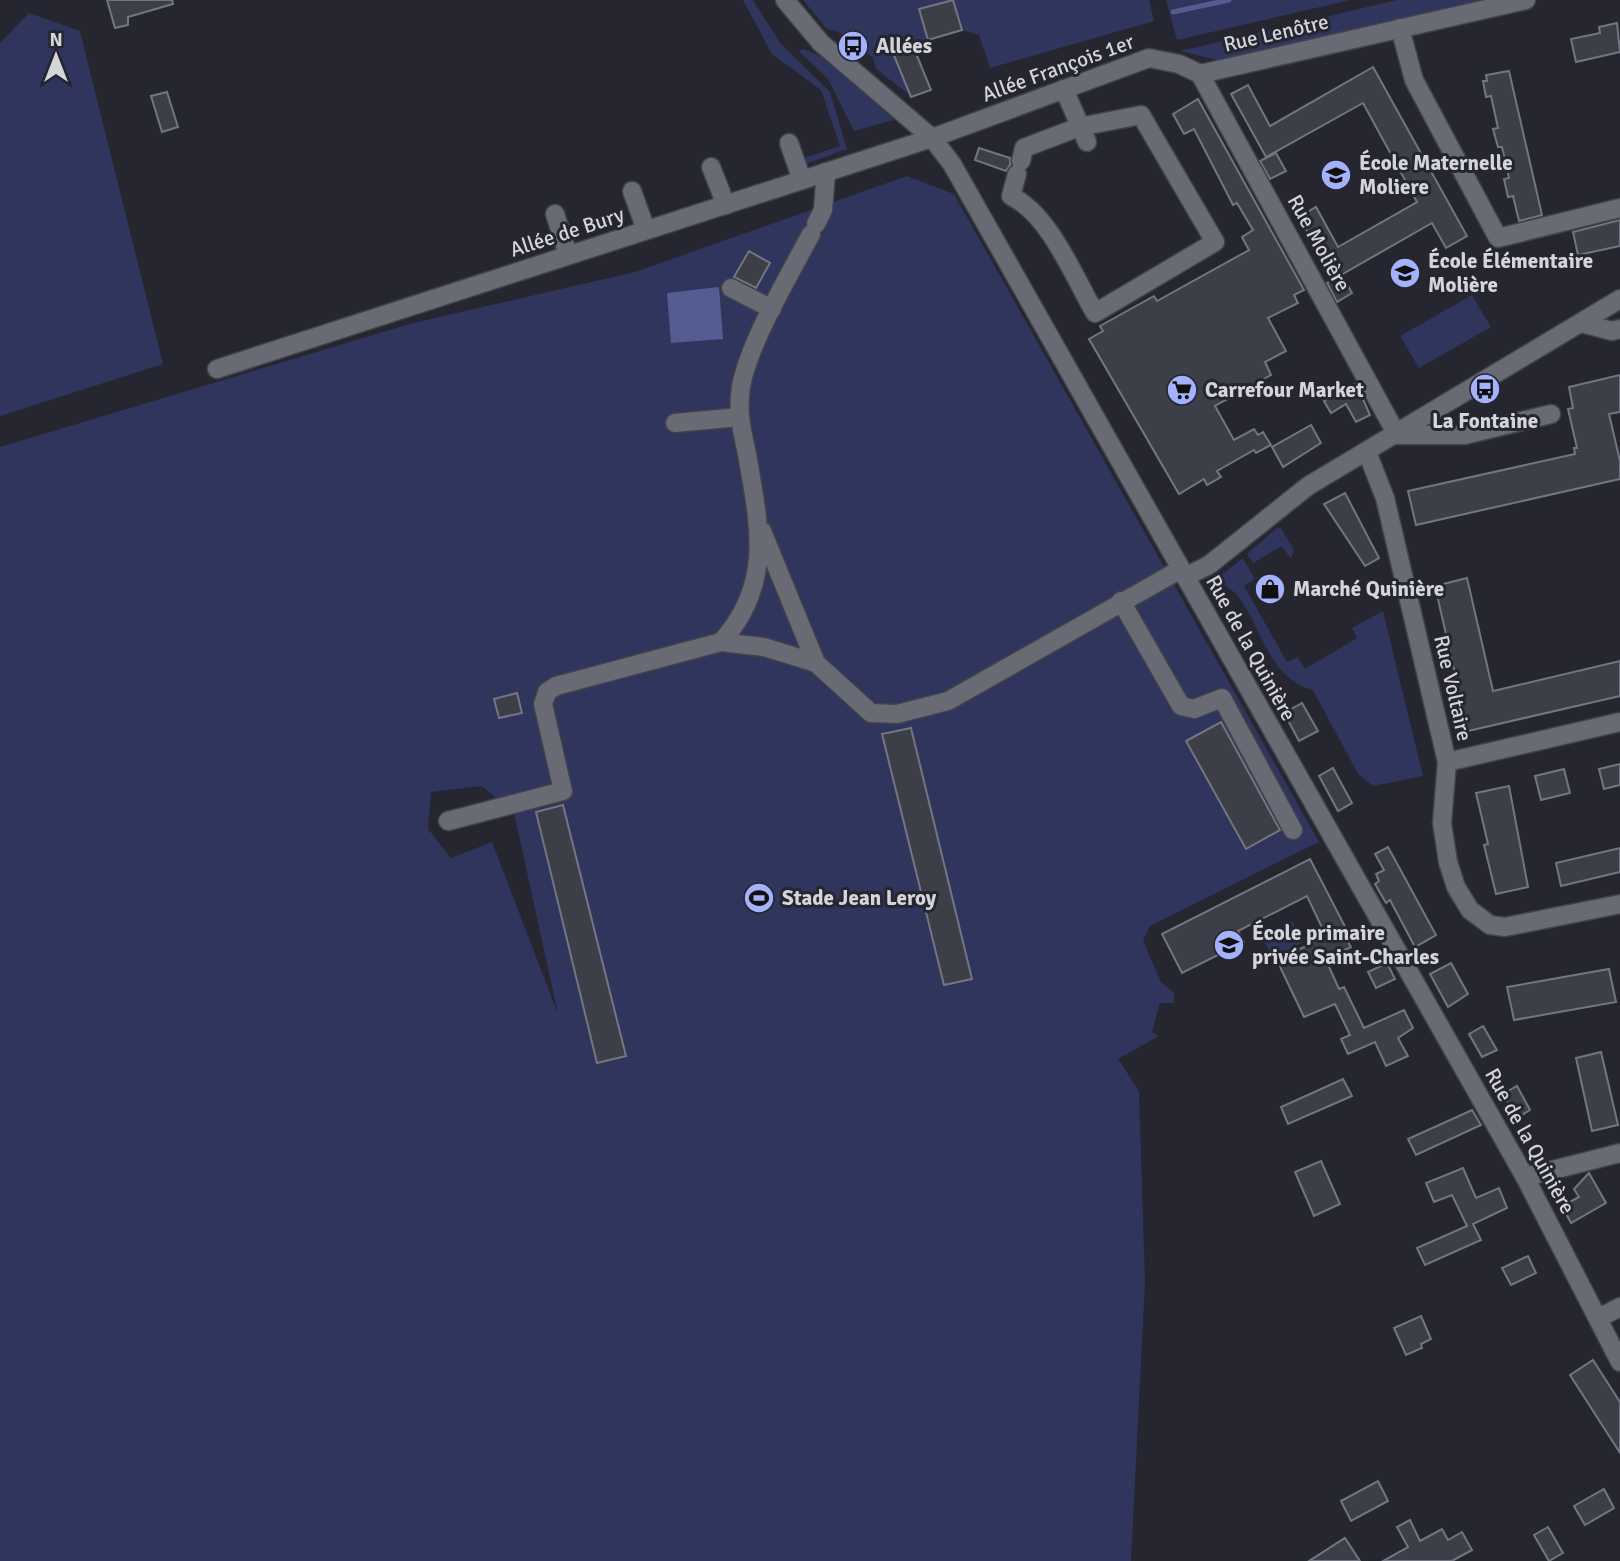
<svg xmlns="http://www.w3.org/2000/svg" width="1620" height="1561" viewBox="0 0 1620 1561" font-family="Signika,sans-serif">
  <style>
    .green { fill: #2f355d; fill-rule: evenodd }
    .water { fill: #545c91 }
    .lines { fill: none; stroke-linecap: round; stroke-linejoin: round }
    .stream { stroke: #545c91; stroke-width: 5 }
    .building { fill: #3d3f48; stroke: #737680; stroke-width: 2 }
    .minor-casing { stroke: #41424a; stroke-width: 21 }
    .minor { stroke: #686a74; stroke-width: 18 }
    .labels { text-anchor: middle; dominant-baseline: central; stroke-width: 6; stroke-linejoin: round; paint-order: stroke }
    .street-label { font-size: 21px; fill: #d4d5db; stroke: #25262f }
    .poi-label { font-size: 21px; font-weight: bold; fill: #d4d5db; stroke: #25262f; text-anchor: start }
  </style>
  <rect width="100%" height="100%" fill="#25262f"/>
  <g class="green">
    <polygon points="743,0 753,0 781,44 830,92 847,149 803,165 801,159 840,146 821,90 772,54"/>
    <polygon points="803,0 950,0 919,9 928,40 895,53 912,97 876,69 873,58 839,32 827,29"/>
    <polygon points="953,0 1149,0 1154,21 990,68 979,35 962,30"/>
    <polygon points="1166,0 1351,0 1177,40"/>
    <polygon points="1397,0 1503,0 1278,50 1217,60 1180,51"/>
    <polygon points="29,13 80,31 163,364 0,416 0,43"/>
    <path d="M801,49C827,54 881,96 894,120L854,131L828,79L800,52Z"/>
    <path d="M907,176L954,194L1319,842L1150,926L1143,941L1161,982L1174,993V1003H1160L1152,1032L1159,1036L1118,1059L1139,1091L1145,1282L1131,1561H0V447L413,323L635,272ZM482,786L501,802L511,799L558,1014L492,842L451,858L428,829L431,792Z"/>
    <polygon points="1472,295 1491,327 1419,368 1400,336"/>
    <polygon points="1277,528 1281,528 1294,550 1291,559 1282,546 1253,563 1247,554"/>
    <path d="M1243,558L1255,579L1244,586L1287,662L1298,657L1305,669L1357,638L1352,628L1383,611L1423,776L1373,786L1358,774L1313,690C1267,677 1264,630 1237,595C1232,589 1222,584 1215,580Z"/>
    <polygon points="1292,921 1303,942 1274,959 1262,938"/>
  </g>
  <polygon class="water" points="719,287 723,339 671,343 667,293"/>
  <g class="lines">
    <polyline class="stream" points="1173,12 1229,0"/>
  </g>
  <g class="building">
    <polygon points="107,0 172,0 173,4 128,17 128,25 115,28"/>
    <polygon points="953,0 962,30 928,40 919,9"/>
    <polygon points="1617,23 1620,52 1576,62 1571,39 1600,33 1599,27"/>
    <polygon points="913,46 931,90 911,97 893,53"/>
    <polygon points="1373,67 1467,236 1446,248 1432,223 1334,279 1299,217 1316,207 1338,247 1417,202 1363,103 1266,157 1231,94 1248,85 1270,126"/>
    <polygon points="1509,71 1542,215 1519,221 1513,196 1508,197 1504,179 1509,178 1502,147 1498,147 1493,129 1498,128 1491,96 1486,97 1483,81 1487,81 1486,75"/>
    <polygon points="167,92 178,127 162,132 151,96"/>
    <polygon points="1198,99 1304,290 1294,295 1298,303 1268,318 1286,351 1265,362 1271,375 1215,406 1234,440 1254,429 1258,435 1263,432 1271,445 1256,453 1254,450 1217,471 1221,477 1207,485 1204,479 1179,494 1089,339 1103,331 1100,326 1154,296 1157,301 1249,250 1242,237 1253,230 1237,203 1233,205 1194,129 1184,134 1173,114"/>
    <polygon points="979,148 1010,158 1010,165 1006,171 975,160"/>
    <polygon points="1276,153 1286,171 1270,179 1260,161"/>
    <polygon points="1620,220 1620,246 1578,255 1573,232"/>
    <polygon points="749,251 770,263 756,288 734,277"/>
    <polygon points="1342,275 1352,293 1337,302 1327,283"/>
    <polygon points="1620,375 1620,412 1609,414 1620,461 1620,479 1416,525 1408,491 1575,454 1574,448 1577,448 1568,409 1573,408 1569,387"/>
    <polygon points="1356,383 1370,415 1356,422 1346,404 1331,413 1324,401"/>
    <polygon points="1311,425 1321,443 1283,467 1272,447"/>
    <polygon points="1345,493 1379,558 1365,566 1324,504"/>
    <polygon points="1467,578 1493,691 1620,661 1620,696 1468,731 1435,586"/>
    <polygon points="517,693 522,713 499,718 494,699"/>
    <polygon points="1302,703 1318,731 1299,741 1284,713"/>
    <polygon points="1221,722 1280,830 1246,849 1186,741"/>
    <polygon points="911,728 972,979 944,985 882,734"/>
    <polygon points="1620,764 1620,785 1604,789 1599,769"/>
    <polygon points="1333,768 1352,803 1338,811 1319,776"/>
    <polygon points="1564,769 1570,793 1541,800 1535,776"/>
    <polygon points="1509,786 1528,887 1496,894 1484,845 1488,844 1476,793"/>
    <polygon points="563,805 626,1056 597,1063 536,812"/>
    <polygon points="1388,847 1436,935 1415,947 1390,900 1386,903 1375,884 1379,881 1376,874 1384,870 1375,854"/>
    <polygon points="1620,848 1620,872 1561,886 1556,863"/>
    <polygon points="1310,859 1352,940 1348,942 1351,947 1326,960 1339,989 1344,987 1364,1028 1404,1010 1413,1028 1398,1038 1408,1056 1386,1066 1375,1042 1348,1054 1341,1039 1350,1035 1335,1004 1304,1017 1281,969 1278,960 1326,936 1307,896 1238,931 1244,942 1182,973 1162,934"/>
    <polygon points="1387,963 1395,979 1376,988 1368,972"/>
    <polygon points="1451,963 1468,994 1448,1007 1430,974"/>
    <polygon points="1609,969 1616,1002 1514,1020 1507,987"/>
    <polygon points="1483,1026 1497,1050 1482,1057 1469,1034"/>
    <polygon points="1601,1052 1618,1125 1592,1131 1576,1058"/>
    <polygon points="1343,1079 1352,1096 1288,1124 1281,1107"/>
    <polygon points="1517,1086 1530,1110 1517,1118 1503,1094"/>
    <polygon points="1472,1110 1481,1125 1416,1155 1408,1139"/>
    <polygon points="1321,1161 1340,1204 1314,1216 1295,1172"/>
    <polygon points="1463,1168 1476,1198 1499,1188 1507,1208 1473,1224 1481,1240 1425,1265 1417,1248 1467,1226 1452,1195 1434,1202 1426,1183"/>
    <polygon points="1589,1173 1606,1203 1571,1223 1562,1206 1579,1197 1574,1189"/>
    <polygon points="1528,1256 1536,1273 1511,1285 1502,1268"/>
    <polygon points="1421,1316 1431,1339 1421,1344 1422,1348 1406,1355 1394,1328"/>
    <polygon points="1593,1360 1620,1402 1620,1453 1570,1375"/>
    <polygon points="1378,1481 1388,1501 1351,1521 1341,1501"/>
    <polygon points="1604,1489 1614,1508 1585,1525 1574,1506"/>
    <polygon points="1410,1520 1420,1541 1442,1529 1448,1540 1462,1532 1472,1550 1452,1561 1383,1561 1408,1547 1397,1527"/>
    <polygon points="1548,1527 1563,1553 1549,1561 1534,1535"/>
    <polygon points="1345,1538 1360,1561 1309,1561"/>
  </g>
  <g class="lines">
    <g class="minor-casing">
      <g id="minor">
        <polyline points="785,0 821,43 932,138 952,164 1525,1177 1620,1362"/>
        <polyline points="1400,28 1414,80 1498,238 1620,208"/>
        <polyline points="1200,74 1397,435 1465,435 1551,414"/>
        <polyline points="1200,74 1526,0"/>
        <polyline points="1064,89 1087,142"/>
        <polyline points="789,143 802,180"/>
        <polyline points="711,167 726,205"/>
        <path d="M1017,174L1011,196C1050,215 1074,277 1095,313L1215,242L1141,115L1079,127L1024,148L1021,161"/>
        <polyline points="632,191 646,230"/>
        <polyline points="555,214 568,255"/>
        <polyline points="816,224 823,210 826,172"/>
        <polyline points="731,288 772,309"/>
        <polyline points="1581,323 1612,331 1620,329"/>
        <polyline points="217,369 932,138 1149,58 1179,64 1200,74"/>
        <polyline points="675,423 740,417"/>
        <polyline points="1367,452 1385,498 1447,762 1442,823 1448,862 1456,887 1470,910 1490,925 1505,927 1620,904"/>
        <polyline points="762,531 816,663 871,713 897,714 948,701 1181,569"/>
        <polyline points="1185,577 1209,565 1308,486 1620,299"/>
        <polyline points="1121,601 1181,706 1194,709 1222,698 1293,830"/>
        <polyline points="721,642 764,647 816,663"/>
        <polyline points="1447,762 1620,722"/>
        <path d="M448,821L563,791L543,704L547,692L556,686L721,642C774,584 759,524 747,454C743,435 738,416 740,396C742,354 790,274 811,234"/>
        <polyline points="1525,1177 1620,1153"/>
        <polyline points="1599,1318 1620,1307"/>
      </g>
    </g>
    <use href="#minor" class="minor"/>
  </g>
  <defs>
    <g id="bus-disc" transform="scale(1.575)"><circle r="9.5" fill="#a4b2fc" stroke="#25262f"/><path d="M-5-6H5V4H4V6H2V4H-2V6H-4V4H-5ZM-3.5-4V0h7V-4ZM-3.5 1.2v1.5H-2V1.2ZM2 1.2v1.5H3.5V1.2Z" fill="#111"/></g>
    <g id="school-disc" transform="scale(1.575)"><circle r="9.5" fill="#a4b2fc" stroke="#25262f"/><path d="M0-5L7-2L0 1L-7-2ZM-4 1L0 2.5L4 1V4Q0 6-4 4Z" fill="#111"/></g>
    <g id="supermarket-disc" transform="scale(1.575)"><circle r="9.5" fill="#a4b2fc" stroke="#25262f"/><path d="M-6-5.5h2.5l.6 2H6L4.5 2H-2.5L-4.4-4H-6ZM-1.5 3.2a1.3 1.3 0 1 0 .1 0ZM3 3.2a1.3 1.3 0 1 0 .1 0Z" fill="#111"/></g>
    <g id="shop-disc" transform="scale(1.575)"><circle r="9.5" fill="#a4b2fc" stroke="#25262f"/><path d="M-5-2.5h2.3a2.7 3.5 0 0 1 5.4 0H5L5.5 6h-11ZM-1.5-2.5h3a1.5 2.3 0 0 0-3 0Z" fill="#111"/></g>
    <g id="stadium-disc" transform="scale(1.575)"><circle r="9.5" fill="#a4b2fc" stroke="#25262f"/><path d="M0-5a6.5 5 0 1 0 0 10a6.5 5 0 1 0 0-10ZM-3.5-1.8h7v3.6h-7Z" fill="#111"/></g>
  </defs>
  <g fill-rule="evenodd">
    <use href="#bus-disc" x="853" y="46"/>
    <use href="#school-disc" x="1336" y="175"/>
    <use href="#school-disc" x="1405" y="273"/>
    <use href="#bus-disc" x="1485" y="389"/>
    <use href="#supermarket-disc" x="1182" y="390"/>
    <use href="#shop-disc" x="1270" y="589"/>
    <use href="#stadium-disc" x="759" y="898"/>
    <use href="#school-disc" x="1229" y="945"/>
  </g>
  <g class="labels">
    <g class="street-label">
      <text transform="translate(1276 33) rotate(-13)">Rue Lenôtre</text>
      <text transform="translate(1058 68) rotate(-20)">Allée François 1er</text>
      <text transform="translate(567 232) rotate(-18)">Allée de Bury</text>
      <text transform="translate(1319 243) rotate(61)">Rue Molière</text>
      <text transform="translate(1251 648) rotate(61)">Rue de la Quinière</text>
      <text transform="translate(1453 688) rotate(77)">Rue Voltaire</text>
      <text transform="translate(1530 1141) rotate(61)">Rue de la Quinière</text>
    </g>
    <g class="poi-label">
      <text x="876" y="46">Allées</text>
      <text x="1359" y="163">École Maternelle<tspan x="1359" dy="24">Moliere</tspan></text>
      <text x="1428" y="261">École Élémentaire<tspan x="1428" dy="24">Molière</tspan></text>
      <text x="1205" y="390">Carrefour Market</text>
      <text x="1485" y="421" text-anchor="middle">La Fontaine</text>
      <text x="1293" y="589">Marché Quinière</text>
      <text x="782" y="898">Stade Jean Leroy</text>
      <text x="1252" y="933">École primaire<tspan x="1252" dy="24">privée Saint-Charles</tspan></text>
    </g>
  </g>
  <g transform="translate(56 56)" stroke="#25262f" stroke-width="5" paint-order="stroke">
  <path d="M0-5L12 26L0 18L-12 26Z" fill="#d4d5db"/>
  <text y="-10" font-size="19" font-weight="bold" text-anchor="middle" fill="#d4d5db">N</text>
  </g>
</svg>
